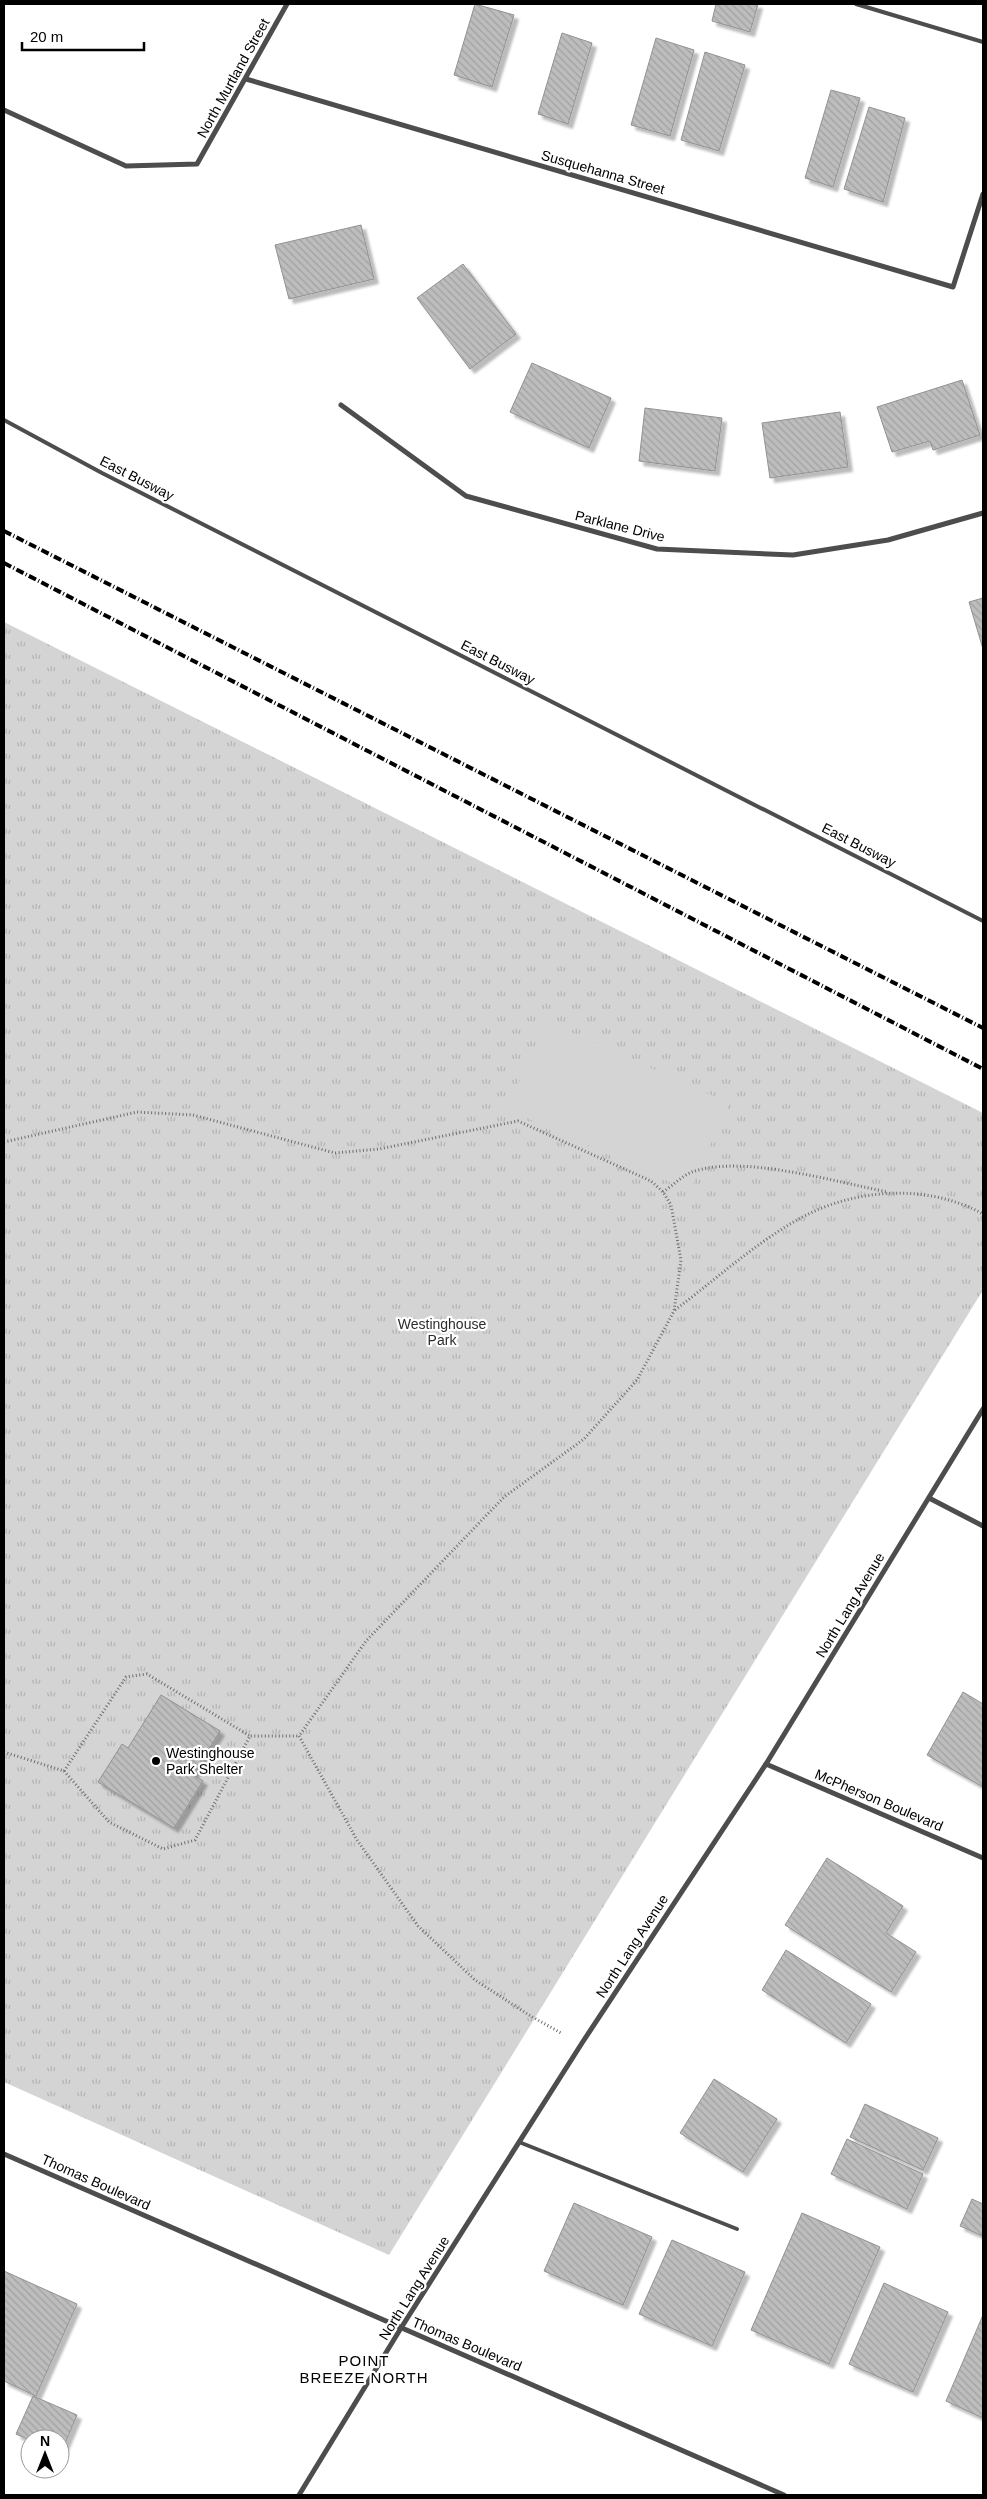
<svg xmlns="http://www.w3.org/2000/svg" width="987" height="2499" viewBox="0 0 987 2499" font-family="Arial,sans-serif">
  <style>
    .park { fill: url(#park-tufts) }
    .garden { fill: #d4d4d4 }
    .building { fill: url(#building-back-hatch); stroke: #919191; filter: url(#shadow) }
    .lines { fill: none; stroke-linecap: round; stroke-linejoin: round }
    .path { stroke: #6f6f6f; stroke-width: 3; stroke-dasharray: 1 2.5; stroke-linecap: butt }
    .lane { stroke: #4d4d4d; stroke-width: 4 }
    .street { stroke: #4d4d4d; stroke-width: 5 }
    .rail { stroke: #000; stroke-width: 4; stroke-dasharray: 8 2.5 1 2.5; stroke-linecap: butt }
    .poi-dot { fill: #000; stroke: #fff; stroke-width: 2 }
    .labels { text-anchor: middle; dominant-baseline: central; stroke-width: 4.5; stroke-linejoin: round; paint-order: stroke }
    .street-label { font-size: 14px; fill: #000; stroke: #fff }
    .park-label { font-size: 14px; fill: #2b2b2b; stroke: #fff }
    .poi-label { font-size: 14px; fill: #000; stroke: #fff; text-anchor: start }
    .neighbourhood-label { font-size: 15px; letter-spacing: 1px; fill: #000; stroke: #fff }
  </style>
  <defs>
    <pattern id="park-tufts" width="24" height="20" patternUnits="userSpaceOnUse" patternTransform="scale(1.25)"><rect width="24" height="20" fill="#d4d4d4"/><path d="M3 7l-1-3M5 7V3M7 7l1-3M15 17l-1-3M17 17v-4M19 17l1-3" fill="none" stroke="#b4b4b4"/></pattern>
    <pattern id="building-back-hatch" width="6" height="6" patternUnits="userSpaceOnUse" patternTransform="scale(1.25)"><rect width="6" height="6" fill="#bdbdbd"/><path d="M-1 5l2 2M0 0l6 6M5-1l2 2" fill="none" stroke="#a1a1a1"/></pattern>
    <filter id="shadow"><feDropShadow dx="4.5" dy="4.5" stdDeviation="1" flood-color="#0004"/></filter>
  </defs>
  <rect width="100%" height="100%" fill="#fff"/>
  <polygon class="park" points="4,622 983,1113 983,1290 389,2255 4,2082"/>
  <polygon class="garden" points="546,1021 729,1103 690,1191 507,1109"/>
  <g class="building">
    <polygon points="475,4 514,15 492,87 454,75"/>
    <polygon points="716,4 758,4 750,32 712,21"/>
    <polygon points="562,33 592,43 568,124 538,114"/>
    <polygon points="656,38 694,50 670,136 631,125"/>
    <polygon points="705,52 745,65 719,151 681,140"/>
    <polygon points="831,90 860,98 833,187 805,178"/>
    <polygon points="869,107 905,118 883,202 844,189"/>
    <polygon points="361,225 374,279 289,299 275,245"/>
    <polygon points="463,264 516,334 470,369 417,298"/>
    <polygon points="532,363 611,398 589,448 510,412"/>
    <polygon points="962,380 980,435 933,450 930,441 892,452 877,407"/>
    <polygon points="645,408 722,418 715,471 639,461"/>
    <polygon points="840,412 848,467 770,478 762,423"/>
    <polygon points="983,598 983,649 969,602"/>
    <polygon points="963,1692 983,1704 983,1787 927,1755"/>
    <polygon points="161,1695 220,1731 193,1775 203,1781 174,1828 98,1782 122,1744 128,1748"/>
    <polygon points="827,1858 903,1906 886,1933 916,1952 891,1992 785,1925"/>
    <polygon points="786,1950 871,2004 846,2043 762,1990"/>
    <polygon points="714,2079 777,2119 743,2172 680,2133"/>
    <polygon points="865,2104 938,2138 923,2170 850,2137"/>
    <polygon points="847,2139 923,2174 907,2209 831,2174"/>
    <polygon points="972,2199 983,2204 983,2236 960,2226"/>
    <polygon points="574,2203 652,2237 623,2305 544,2271"/>
    <polygon points="802,2213 880,2247 829,2364 751,2330"/>
    <polygon points="672,2240 745,2272 712,2346 639,2314"/>
    <polygon points="4,2271 77,2304 36,2396 4,2381"/>
    <polygon points="884,2283 948,2312 913,2392 849,2364"/>
    <polygon points="983,2315 983,2418 946,2401"/>
    <polygon points="33,2396 77,2415 61,2453 60,2439 30,2440 16,2434"/>
  </g>
  <g class="lines">
    <g class="path">
      <polyline points="4,1142 137,1112 193,1115 335,1153 379,1149 518,1121 651,1181 663,1192 671,1205 681,1260 674,1311 637,1380 584,1439 504,1497 366,1641 299,1736"/>
      <path d="M663,1192C672,1186 682,1176 692,1172C742,1154 835,1182 888,1192"/>
      <path d="M675,1310C715,1280 753,1245 797,1220C853,1188 927,1183 983,1214"/>
      <polyline points="299,1736 357,1840 418,1926 475,1980 529,2015 561,2033"/>
      <polyline points="4,1752 64,1771 109,1822 163,1849 195,1840 250,1736 299,1736"/>
      <polyline points="64,1771 126,1677 147,1674 250,1736"/>
    </g>
    <g class="lane">
      <polyline points="856,4 983,42"/>
      <polyline points="4,420 102,473 983,921"/>
      <polyline points="519,2142 737,2229"/>
    </g>
    <g class="street">
      <polyline points="246,79 953,287 983,194"/>
      <polyline points="4,110 126,166 197,164 287,4"/>
      <polyline points="341,405 466,496 657,549 793,555 888,540 983,513"/>
      <polyline points="929,1498 983,1526"/>
      <polyline points="766,1764 983,1858"/>
      <polyline points="4,2154 784,2495"/>
      <polyline points="299,2495 401,2328 582,2043 766,1764 983,1409"/>
    </g>
    <g class="rail">
      <polyline points="4,531 983,1028"/>
      <polyline points="4,563 983,1069"/>
    </g>
  </g>
  <circle class="poi-dot" cx="156" cy="1761" r="5"/>
  <g class="labels">
    <g class="street-label">
      <text transform="translate(233 78) rotate(-61)">North Murtland Street</text>
      <text transform="translate(603 172) rotate(16)">Susquehanna Street</text>
      <text transform="translate(137 478) rotate(27)">East Busway</text>
      <text transform="translate(620 526) rotate(14)">Parklane Drive</text>
      <text transform="translate(498 662) rotate(27)">East Busway</text>
      <text transform="translate(859 845) rotate(27)">East Busway</text>
      <text transform="translate(850 1605) rotate(-59)">North Lang Avenue</text>
      <text transform="translate(879 1800) rotate(23)">McPherson Boulevard</text>
      <text transform="translate(632 1946) rotate(-57)">North Lang Avenue</text>
      <text transform="translate(96 2182) rotate(24)">Thomas Boulevard</text>
      <text transform="translate(414 2288) rotate(-58)">North Lang Avenue</text>
      <text transform="translate(467 2344) rotate(23)">Thomas Boulevard</text>
    </g>
    <g class="park-label">
      <text x="442" y="1324">Westinghouse<tspan x="442" dy="16">Park</tspan></text>
    </g>
    <g class="poi-label">
      <text x="166" y="1753">Westinghouse<tspan x="166" dy="16">Park Shelter</tspan></text>
    </g>
    <g class="neighbourhood-label">
      <text x="364" y="2360">POINT<tspan x="364" dy="17">BREEZE NORTH</tspan></text>
    </g>
  </g>
  <rect width="987" height="2499" fill="none" stroke="#000000" stroke-width="10"/>
  <g transform="translate(45 2454)"><circle r="24" fill="#ffffff" stroke="#999999"/>
  <path d="M0-4L9 19L0 12L-9 19Z" fill="#000000"/>
  <text y="-8" font-size="14" font-weight="bold" text-anchor="middle" fill="#000000">N</text>
  </g>
  <path d="M22 42v8h122v-8" fill="none" stroke="#000000" stroke-width="2.5"/>
  <text x="30" y="42" font-size="15" fill="#000000" stroke="#ffffff" stroke-width="4" paint-order="stroke">20 m</text>
</svg>
